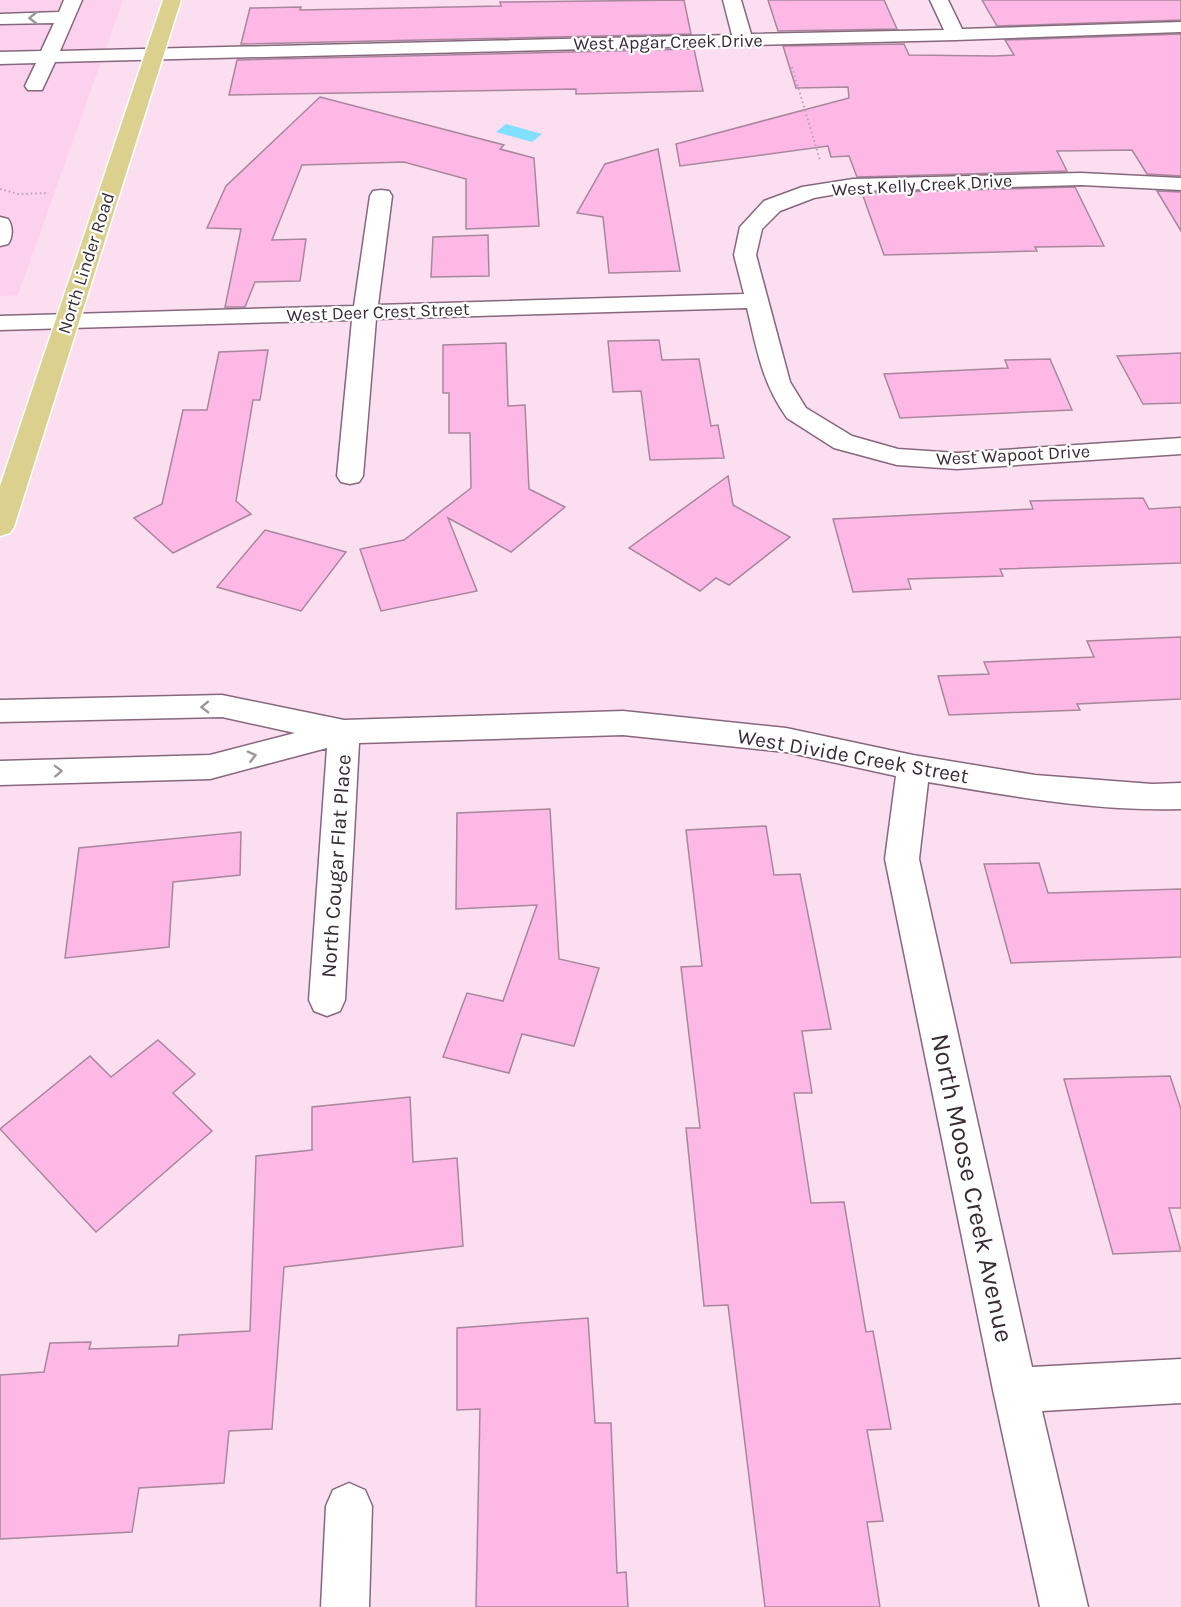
<svg xmlns="http://www.w3.org/2000/svg" width="1181" height="1607" viewBox="0 0 1181 1607" font-family="Karla,sans-serif">
  <style>
    .built { fill: #fcd1ed }
    .water { fill: #80e0fd }
    .building { fill: #fdb8e6; stroke: #a8879d; stroke-width: 1.5 }
    .lines { fill: none; stroke-linecap: round; stroke-linejoin: round }
    .minor-casing { stroke: #86677c; stroke-width: 3 }
    .major-casing { stroke: #fff; stroke-width: 3 }
    .path { stroke: #baa2b1; stroke-width: 2; stroke-dasharray: 1.5 3; stroke-linecap: butt }
    .minor { fill: #fff; fill-rule: evenodd }
    .major { fill: #dbd08e; fill-rule: evenodd }
    .oneway { stroke: #9c959a }
    .labels { text-anchor: middle; dominant-baseline: central; stroke-width: 4.5; stroke-linejoin: round; paint-order: stroke }
    .far-street-label { font-size: 18px; fill: #382b34; stroke: #fff }
    .street-label { font-size: 21px; fill: #382b34; stroke: #fff }
    .near-street-label { font-size: 26px; fill: #382b34; stroke: #fff }
  </style>
  <rect width="100%" height="100%" fill="#fcdef1"/>
  <polygon class="built" points="0,0 123,0 18,295 0,296"/>
  <polygon class="water" points="506,124 542,134 532,142 496,132"/>
  <g class="building">
    <polygon points="684,0 691,34 241,44 250,8 301,7 300,10 501,6 500,2"/>
    <polygon points="768,0 884,0 897,29 778,31"/>
    <polygon points="982,0 1181,0 1181,20 997,26"/>
    <polygon points="1181,34 1181,176 1147,174 1132,150 1057,151 1067,171 857,177 849,156 831,157 828,146 680,166 676,144 849,98 848,87 796,88 783,46 904,44 909,55 995,56 1014,55 1005,40"/>
    <polygon points="694,49 703,91 576,94 576,89 229,95 237,60"/>
    <polygon points="320,97 504,145 500,149 534,158 539,226 466,229 466,179 404,162 302,165 272,240 306,239 300,281 255,282 245,307 225,307 241,229 207,228 226,186"/>
    <polygon points="658,149 680,271 609,273 603,217 577,213 605,164"/>
    <polygon points="1075,187 1104,246 1035,247 1037,251 884,255 862,193"/>
    <polygon points="1157,191 1181,192 1181,231"/>
    <polygon points="488,235 489,276 431,277 433,237"/>
    <polygon points="659,340 662,360 699,359 711,426 718,425 724,458 650,460 641,391 613,392 608,341"/>
    <polygon points="506,343 508,406 525,405 529,489 565,507 511,552 448,518 477,591 381,611 360,549 404,540 471,488 470,433 449,433 449,393 443,393 443,345"/>
    <polygon points="268,350 260,400 253,400 236,501 251,514 173,553 134,518 162,504 183,410 207,410 219,352"/>
    <polygon points="1181,353 1181,403 1143,404 1117,356"/>
    <polygon points="1050,359 1072,410 900,418 884,374 1008,368 1005,360"/>
    <polygon points="728,476 733,505 790,537 729,585 716,578 700,591 629,548"/>
    <polygon points="1143,498 1149,509 1181,507 1181,563 1000,569 1003,576 908,579 911,589 853,592 833,519 1033,509 1030,501"/>
    <polygon points="265,530 346,552 301,611 217,587"/>
    <polygon points="1181,637 1181,699 1077,704 1080,710 949,715 938,676 989,674 984,662 1094,657 1087,641"/>
    <polygon points="550,809 559,959 599,968 574,1046 522,1034 509,1073 443,1057 467,993 503,1001 537,905 456,909 457,813"/>
    <polygon points="766,826 774,875 800,874 831,1029 802,1031 812,1093 794,1093 811,1203 844,1202 866,1332 873,1331 891,1429 867,1430 883,1521 867,1522 880,1607 765,1607 728,1305 704,1306 686,1128 700,1128 681,967 702,966 686,830"/>
    <polygon points="241,832 240,875 173,882 169,947 65,958 79,848"/>
    <polygon points="1039,863 1048,893 1181,889 1181,957 1011,963 984,864"/>
    <polygon points="158,1040 195,1074 173,1093 212,1131 96,1232 0,1129 90,1056 111,1077"/>
    <polygon points="1170,1076 1181,1109 1181,1208 1169,1208 1181,1251 1113,1254 1064,1079"/>
    <polygon points="410,1097 413,1162 457,1158 463,1246 284,1267 272,1429 229,1431 224,1483 139,1488 132,1532 0,1539 0,1375 44,1372 50,1343 91,1342 89,1349 178,1346 179,1335 250,1331 256,1156 312,1150 312,1107"/>
    <polygon points="588,1318 595,1423 611,1423 617,1573 626,1572 628,1607 476,1607 480,1409 457,1410 457,1328"/>
  </g>
  <g class="lines">
    <g class="minor-casing">
      <g id="minor">
        <polygon points="64,0 82,0 60,51 732,35 723,0 741,0 751,34 944,30 930,0 948,0 962,29 1181,22 1181,32 956,40 55,62 42,90 28,90 25,86 36,63 0,64 0,52 41,51 54,23 0,24 0,14 59,12"/>
        <path d="M1081,173L1181,178V190L1081,185L853,191L814,198L780,211L762,229L756,255L790,382L806,408L852,436L898,449L957,453L1181,438V454L957,469L897,465L834,448L787,418C762,383 757,350 747,308L376,319L363,476L359,482L350,484L341,482L337,476L352,320L0,330V316L354,306L370,196L373,191L381,190L389,191L392,196L378,305L744,294L734,255L740,227L764,201L802,187L853,179Z"/>
        <path d="M0,217L8,219C13,226 13,237 8,244L0,246Z"/>
        <path d="M222,695L344,720L623,711L786,728L913,755L1035,775L1152,784L1181,783V809C1096,812 1011,796 928,782L919,859L1032,1367L1181,1359V1403L1042,1411L1088,1607H1040L993,1390L885,859L896,776L786,752L623,735L359,743L345,1000L340,1011L327,1016L314,1011L309,1000L327,748L210,779L0,785V761L210,755L295,733L222,717L0,722V700Z"/>
        <polygon points="349,1483 365,1490 372,1506 369,1607 321,1607 326,1506 333,1490"/>
      </g>
    </g>
    <g class="major-casing">
      <polygon id="major" points="163,0 181,0 14,527 10,533 0,536 0,486"/>
    </g>
    <g class="path">
      <polyline points="792,67 820,160"/>
      <polyline points="0,189 18,194 49,193"/>
    </g>
    <use href="#minor" class="minor"/>
    <use href="#major" class="major"/>
  </g>
  <defs><path id="oneway-chevron" d="M-2-3.5L2.5 0L-2 3.5" fill="none" stroke-width="1.6" stroke-linecap="round" stroke-linejoin="round" transform="scale(1.5)"/></defs>
  <g class="oneway">
    <use href="#oneway-chevron" transform="translate(33 18) rotate(179)"/>
    <use href="#oneway-chevron" transform="translate(205 707) rotate(179)"/>
    <use href="#oneway-chevron" transform="translate(252 756) rotate(-14)"/>
    <use href="#oneway-chevron" transform="translate(58 771) rotate(-2)"/>
  </g>
  <g class="labels">
    <g class="far-street-label">
      <text transform="translate(668 42) rotate(-1)">West Apgar Creek Drive</text>
      <text transform="translate(922 185) rotate(-3)">West Kelly Creek Drive</text>
      <text transform="translate(86 263) rotate(-72)">North Linder Road</text>
      <text transform="translate(378 312) rotate(-2)">West Deer Crest Street</text>
      <text transform="translate(1013 455) rotate(-3)">West Wapoot Drive</text>
    </g>
    <g class="street-label">
      <text transform="translate(853 756) rotate(10)">West Divide Creek Street</text>
      <text transform="translate(336 866) rotate(-86)">North Cougar Flat Place</text>
    </g>
    <g class="near-street-label">
      <text transform="translate(972 1188) rotate(78)">North Moose Creek Avenue</text>
    </g>
  </g>
</svg>
